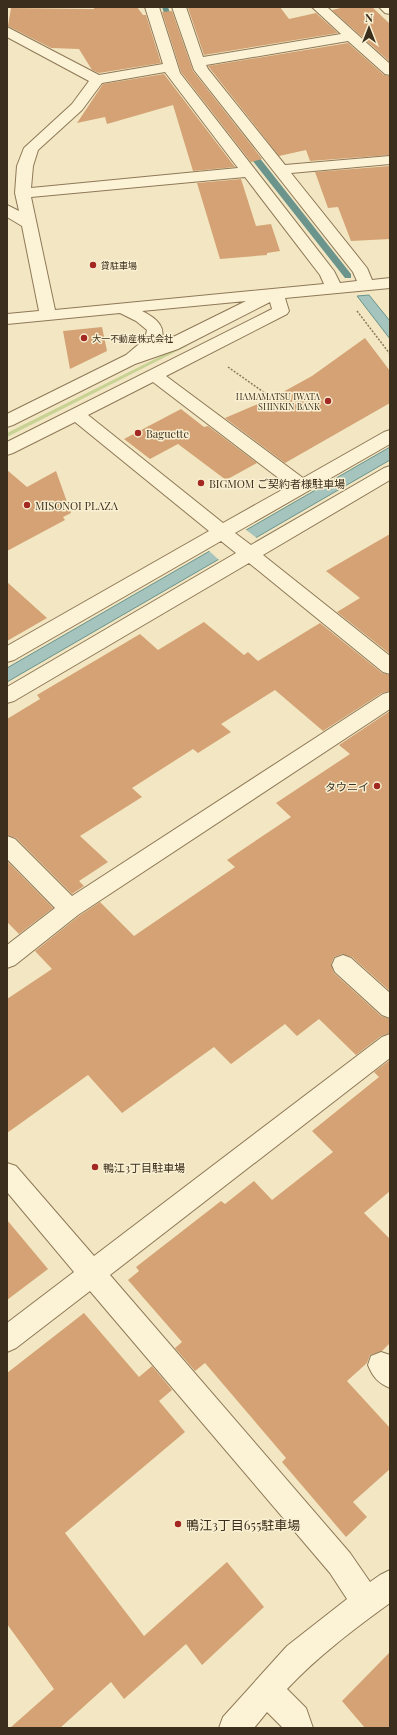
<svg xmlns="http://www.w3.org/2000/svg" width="397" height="1735" viewBox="0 0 397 1735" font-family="'Playfair Display','Noto Sans JP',serif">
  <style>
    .green { fill: #c7d294 }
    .water { fill: #a5c4bd; stroke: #6a948c }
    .pier { fill: #f2e7c2 }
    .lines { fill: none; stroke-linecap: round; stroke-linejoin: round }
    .stream { fill: #6a948c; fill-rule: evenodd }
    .building { fill: #d4a274 }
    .minor-casing { stroke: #8e7857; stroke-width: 2 }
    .path { stroke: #8e7857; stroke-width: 1.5; stroke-dasharray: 2 1.5; stroke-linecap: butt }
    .minor { fill: #fcf3d6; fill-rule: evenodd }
    .poi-dot { fill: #a32821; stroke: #f9f0d2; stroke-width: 1.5 }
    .labels { text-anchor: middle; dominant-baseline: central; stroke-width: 3; stroke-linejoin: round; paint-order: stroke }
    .far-poi-label { font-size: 9px; fill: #3c2e1d; stroke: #f9f0d2; text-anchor: start }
    .poi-label { font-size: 11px; fill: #3c2e1d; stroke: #f9f0d2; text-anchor: start }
    .near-poi-label { font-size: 13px; fill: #3c2e1d; stroke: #f9f0d2; text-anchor: start }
  </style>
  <rect width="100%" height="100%" fill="#f2e7c2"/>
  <polygon class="green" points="183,345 187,346 7,437 7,433"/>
  <g class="water">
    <polygon points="369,295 390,321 390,339 357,296"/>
    <polygon points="390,447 390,460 7,682 7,668"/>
  </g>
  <polygon class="pier" points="245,529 258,539 219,560 208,550"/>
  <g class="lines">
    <g class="stream">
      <polygon points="162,7 168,7 174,25 173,26 168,25"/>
      <polygon points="245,147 251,147 351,274 351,278 345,278 245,151"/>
    </g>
  </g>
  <g class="building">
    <polygon points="94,7 137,7 143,15 146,15 161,63 99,73 92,70 79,49 51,48 8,26 11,8 94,9"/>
    <polygon points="195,7 280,7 289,19 316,13 338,33 204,55 188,8"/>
    <polygon points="345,7 372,7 390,24 390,62 332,10"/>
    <polygon points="172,11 193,71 262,159 251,162 181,72 162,12"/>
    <polygon points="348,43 384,75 390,76 390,155 310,161 306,150 279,156 208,66"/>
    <polygon points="164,74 235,167 193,171 173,105 107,124 105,117 77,123 103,84"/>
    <polygon points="390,166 390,239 351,241 338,207 328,208 315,172"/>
    <polygon points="241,179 256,226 271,224 280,251 267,253 267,255 220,259 197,183"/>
    <polygon points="102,327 107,351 70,369 63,331"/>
    <polygon points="365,338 390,371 390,403 285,463 225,418 272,398 312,376"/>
    <polygon points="181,409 204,427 208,426 257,463 226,480 178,444 150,459 124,439"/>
    <polygon points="7,470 27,487 56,471 71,513 63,517 65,520 7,551"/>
    <polygon points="390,534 390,654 337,612 360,598 326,571"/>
    <polygon points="7,582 47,618 7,641"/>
    <polygon points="204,622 244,655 248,652 258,661 320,623 382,673 390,675 390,691 382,693 323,731 275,690 221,724 231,732 198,753 193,749 132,788 142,797 80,836 108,862 79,881 84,886 72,894 16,838 7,835 7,719 40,699 37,695 140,634 158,650"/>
    <polygon points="390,711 390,991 352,957 342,954 334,957 331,964 334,973 381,1016 390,1019 390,1033 381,1036 356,1055 319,1019 297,1036 285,1024 231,1064 214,1047 122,1113 88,1075 7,1133 7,999 52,969 35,951 79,916 100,902 134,936 235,867 227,860 291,817 276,803 350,754 339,745"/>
    <polygon points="7,861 53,908 19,934 7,922"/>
    <polygon points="390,1060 390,1191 364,1213 390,1239 390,1343 382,1351 370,1355 367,1363 347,1381 390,1428 390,1469 353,1502 367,1517 346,1537 282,1462 286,1458 205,1363 195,1371 175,1348 182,1342 128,1280 139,1271 136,1267 221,1201 225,1204 254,1181 272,1200 333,1152 312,1131 379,1077 374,1072"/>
    <polygon points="7,1220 48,1269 7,1300"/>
    <polygon points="84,1313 139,1377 152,1366 172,1390 159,1401 185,1432 65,1533 144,1636 227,1562 264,1607 202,1665 186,1644 124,1699 111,1682 60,1728 10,1728 54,1689 7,1624 7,1373"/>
    <polygon points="390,1652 390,1728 365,1728 342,1701"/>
  </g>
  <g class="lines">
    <g class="minor-casing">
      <g id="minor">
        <path d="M145,7H159L180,73L334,271L340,283L357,281L353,272L194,70L172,7H186L203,57L341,34L312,7H327L390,64V75L385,74L348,41L206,65L208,69L285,165L390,156V164L291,173L367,268L372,280L390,278V288L285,298L289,311L287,314L166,376L303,478L384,432L390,430V444L235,533L251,545L384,468L390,466V480L263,555L390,656V674L383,672L249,563L14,701L7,703V687L236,553L221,541L14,660L7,662V646L209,531L75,422L13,453L7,455V442L272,309L270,302L178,349L135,364L13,425L7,427V414L126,355L145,339L147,330L136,321L120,313L7,324V314L39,311L22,226L7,217V205L19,211L15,193L17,166L24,148L72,104L89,81L7,37V27L99,75L163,64ZM165,72L238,168L31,188L33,166L38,150L82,110L102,83ZM245,177L320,275L324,284L55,310L31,197ZM246,301L159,344C169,328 156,318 142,311ZM153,382L289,486L223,523L88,415Z"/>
        <polygon points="379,7 390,7 390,14 385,13"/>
        <polygon points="390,692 390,709 78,915 15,965 7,968 7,945 55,908 7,859 7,836 15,839 72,896 383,694"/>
        <polygon points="343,955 351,958 390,993 390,1018 382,1015 335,972 332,965 335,958"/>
        <path d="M390,1034V1058L110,1275L350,1553L370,1582L380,1575L390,1570V1603C354,1629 318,1656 287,1689L306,1708L313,1728H283L267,1712L254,1728H219L223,1717L287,1646L347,1599L330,1573L90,1291L16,1348L7,1352V1323L74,1272L7,1192V1163L16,1166L94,1256L382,1037Z"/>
        <path d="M381,1352L390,1355V1388C378,1383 373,1377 368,1365L371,1356Z"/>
      </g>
    </g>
    <g class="path">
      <polyline points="357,311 390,354"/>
      <polyline points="228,367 272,398"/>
    </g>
    <use href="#minor" class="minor"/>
  </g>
  <g class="poi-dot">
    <circle cx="93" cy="265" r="4"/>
    <circle cx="84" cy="338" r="4"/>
    <circle cx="328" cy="401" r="4"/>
    <circle cx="138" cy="433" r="4"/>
    <circle cx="201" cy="483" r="4"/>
    <circle cx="27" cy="505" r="4"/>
    <circle cx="377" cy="786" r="4"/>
    <circle cx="95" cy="1167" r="4"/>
    <circle cx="178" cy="1524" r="4"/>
  </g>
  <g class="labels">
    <g class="far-poi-label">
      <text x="101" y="265">貸駐車場</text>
      <text x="92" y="338">大一不動産株式会社</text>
      <text x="320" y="396" text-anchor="end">HAMAMATSU IWATA<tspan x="320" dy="10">SHINKIN BANK</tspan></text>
    </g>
    <g class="poi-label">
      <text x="146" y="433">Baguette</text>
      <text x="209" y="483">BIGMOM ご契約者様駐車場</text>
      <text x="35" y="505">MISONOI PLAZA</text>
      <text x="369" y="786" text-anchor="end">タウニイ</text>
      <text x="103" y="1167">鴨江3丁目駐車場</text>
    </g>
    <g class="near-poi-label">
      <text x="186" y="1524">鴨江3丁目655駐車場</text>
    </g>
  </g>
  <rect width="397" height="1735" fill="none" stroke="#3c2e1d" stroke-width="16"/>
  <g transform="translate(369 28)" stroke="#f9f0d2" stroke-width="3" paint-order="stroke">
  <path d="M0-3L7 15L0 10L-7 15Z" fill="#3c2e1d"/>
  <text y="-6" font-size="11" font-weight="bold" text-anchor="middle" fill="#3c2e1d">N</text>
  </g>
</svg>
